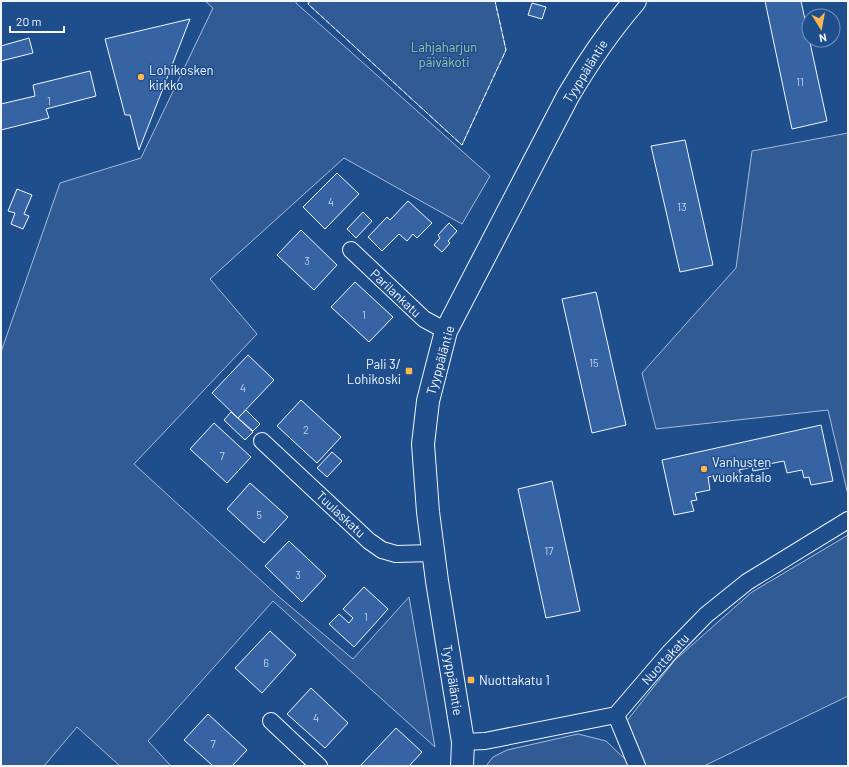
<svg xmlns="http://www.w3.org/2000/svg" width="849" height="767" viewBox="0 0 849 767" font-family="Barlow,sans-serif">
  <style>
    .green { fill: #305b95; stroke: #a8bbd7 }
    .building { fill: #3563a3; stroke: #f2f6ff }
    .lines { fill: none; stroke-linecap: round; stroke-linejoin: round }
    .street-casing { stroke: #f2f6ff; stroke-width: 18 }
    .secondary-casing { stroke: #f2f6ff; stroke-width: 24 }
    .street { stroke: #1f4e8c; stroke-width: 16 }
    .secondary { stroke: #1f4e8c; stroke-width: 22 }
    .fence { stroke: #f2f6ff; stroke-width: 1; stroke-dasharray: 5 2; stroke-linecap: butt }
    .poi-dot { fill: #ffb74d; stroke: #1f4e8c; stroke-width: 1.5 }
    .labels { text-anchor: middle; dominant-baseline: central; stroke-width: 3; stroke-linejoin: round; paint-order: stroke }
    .number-label { font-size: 11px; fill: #c3d1e8 }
    .park-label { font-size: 13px; fill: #97c8a6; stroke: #1f4e8c }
    .poi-label { font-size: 13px; fill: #f2f6ff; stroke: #1f4e8c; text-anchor: start }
    .street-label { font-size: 13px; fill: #f2f6ff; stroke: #1f4e8c }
  </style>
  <rect width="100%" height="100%" fill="#1f4e8c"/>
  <g class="green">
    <polygon points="205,1 296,1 296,3 490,176 462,224 344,158 210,279 257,334 134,464 278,596 353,659 409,597 435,747 273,601 148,741 171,766 120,766 77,727 44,766 1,766 1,352 60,183 141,158 213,8"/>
    <polygon points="310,1 495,1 506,50 462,145 308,4"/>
    <polygon points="848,133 848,495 828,410 656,429 642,373 736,268 752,151"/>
    <polygon points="848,535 848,696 704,766 643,766 626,722 675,660 752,592"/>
    <polygon points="578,734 606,741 628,762 629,766 486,766 493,757 507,750"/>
  </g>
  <g class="building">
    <polygon points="765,1 801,1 827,121 792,129"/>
    <polygon points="532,3 546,7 542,19 528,15"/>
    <polygon points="190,19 139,150 130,115 125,115 105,39"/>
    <polygon points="29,38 33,53 1,61 1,46"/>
    <polygon points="90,71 96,96 46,109 49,118 1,130 1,104 35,96 33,85"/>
    <polygon points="685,140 713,265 680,272 651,146"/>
    <polygon points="337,173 359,194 325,229 303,207"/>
    <polygon points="17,189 32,195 24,214 29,216 23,229 11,224 15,213 8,211"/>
    <polygon points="408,201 432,223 417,238 413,234 407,241 399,234 382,251 368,237 387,217 390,220"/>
    <polygon points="363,212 372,221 356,238 347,229"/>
    <polygon points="449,223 457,231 448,241 450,243 442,252 434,245 440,238 438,235"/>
    <polygon points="301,230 337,265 314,290 277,255"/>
    <polygon points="355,282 393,317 369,342 331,307"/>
    <polygon points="596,292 626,425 592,433 562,299"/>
    <polygon points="248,355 274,380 238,418 212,393"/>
    <polygon points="301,400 341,437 317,463 277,426"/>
    <polygon points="246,410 260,424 253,431 238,418"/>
    <polygon points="231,412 253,432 245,440 224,420"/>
    <polygon points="214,423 251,457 227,483 190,449"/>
    <polygon points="821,425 833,481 811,485 809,477 804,478 802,470 787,473 784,461 769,464 769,468 753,471 752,467 739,470 741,474 725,478 724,474 708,477 710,490 695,493 697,500 691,501 694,511 674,515 662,460"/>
    <polygon points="332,452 342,461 327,477 317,468"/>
    <polygon points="552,481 580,611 546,618 518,489"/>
    <polygon points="250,483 288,517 264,543 227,509"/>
    <polygon points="289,541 326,576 302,602 265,566"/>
    <polygon points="364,587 388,609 354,647 329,624 339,614 349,623 353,618 343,609"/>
    <polygon points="270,631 296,655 262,693 235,668"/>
    <polygon points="311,688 348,723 325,748 287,714"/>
    <polygon points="208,714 247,750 232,766 213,766 184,740"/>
    <polygon points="396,728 422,752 409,766 362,766 361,765"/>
  </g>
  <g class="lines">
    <g class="street-casing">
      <g id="street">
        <polyline points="351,250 424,319 446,331"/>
        <polyline points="262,441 369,541 382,550 396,554 433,553"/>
        <polyline points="616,715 637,766"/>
        <polyline points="271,721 319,766"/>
        <polyline points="463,742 485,741 616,715 670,652 706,615 747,582 848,520"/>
      </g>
    </g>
    <g class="secondary-casing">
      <path id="secondary" d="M462,766L463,742L437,581L428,512L423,444L428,401L446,331L568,96C588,62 609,31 635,1"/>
    </g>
    <use href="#street" class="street"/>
    <use href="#secondary" class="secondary"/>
    <polyline class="fence" points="310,1 308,4 462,145 506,50 495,1"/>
  </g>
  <g class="poi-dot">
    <circle cx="141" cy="77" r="4"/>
    <rect x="405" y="367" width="8" height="8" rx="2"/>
    <circle cx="704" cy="469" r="4"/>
    <rect x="467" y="676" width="8" height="8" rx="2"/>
  </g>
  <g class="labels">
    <g class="number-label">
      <text x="800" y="81">11</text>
      <text x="49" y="100">1</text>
      <text x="331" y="201">4</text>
      <text x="682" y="206">13</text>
      <text x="307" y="260">3</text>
      <text x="364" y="314">1</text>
      <text x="594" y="362">15</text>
      <text x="243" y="387">4</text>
      <text x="306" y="429">2</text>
      <text x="222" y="455">7</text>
      <text x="259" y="514">5</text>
      <text x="549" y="550">17</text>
      <text x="298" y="574">3</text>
      <text x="366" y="616">1</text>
      <text x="266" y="662">6</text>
      <text x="316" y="717">4</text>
      <text x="213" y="743">7</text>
    </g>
    <g class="park-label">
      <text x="444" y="47">Lahjaharjun<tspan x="444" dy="15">päiväkoti</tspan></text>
    </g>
    <g class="poi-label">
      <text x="149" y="70">Lohikosken<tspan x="149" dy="15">kirkko</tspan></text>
      <text x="401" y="364" text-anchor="end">Pali 3/<tspan x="401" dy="15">Lohikoski</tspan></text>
      <text x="712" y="462">Vanhusten<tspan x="712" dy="15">vuokratalo</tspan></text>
      <text x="479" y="680">Nuottakatu 1</text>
    </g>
    <g class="street-label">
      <text transform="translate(585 71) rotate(-58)">Tyyppäläntie</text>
      <text transform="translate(396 293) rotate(43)">Parilankatu</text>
      <text transform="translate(440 360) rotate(-74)">Tyyppäläntie</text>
      <text transform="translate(341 514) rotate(43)">Tuulaskatu</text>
      <text transform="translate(665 659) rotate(-48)">Nuottakatu</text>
      <text transform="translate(453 680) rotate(81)">Tyyppäläntie</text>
    </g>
  </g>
  <rect width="849" height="767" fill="none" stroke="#f2f6ff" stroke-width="4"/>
  <g transform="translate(821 28) rotate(169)"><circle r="19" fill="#1f4e8c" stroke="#7391ba"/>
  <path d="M0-3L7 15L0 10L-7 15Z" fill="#ffb74d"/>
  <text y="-6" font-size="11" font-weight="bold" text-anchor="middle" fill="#f2f6ff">N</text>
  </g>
  <path d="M10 26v6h54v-6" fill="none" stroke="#f2f6ff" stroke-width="2"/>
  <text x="16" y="26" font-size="12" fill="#f2f6ff" stroke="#1f4e8c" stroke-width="3" paint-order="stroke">20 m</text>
</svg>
